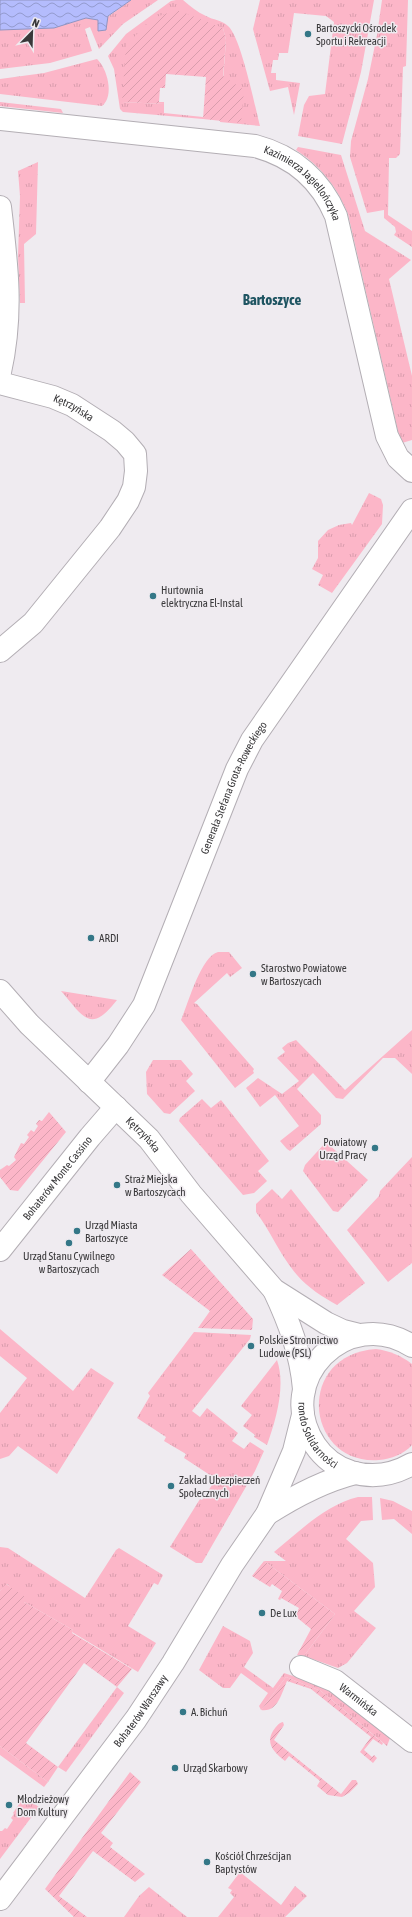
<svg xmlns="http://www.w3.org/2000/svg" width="412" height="1917" viewBox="0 0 412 1917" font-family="'Asap Condensed',sans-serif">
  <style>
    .grass { fill: url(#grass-tufts) }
    .garden { fill: url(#garden-furrows) }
    .water { fill: url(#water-waves); stroke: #8f94c2 }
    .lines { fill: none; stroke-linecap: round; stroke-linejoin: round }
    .minor-casing { stroke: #b3aeb4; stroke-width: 24 }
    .tertiary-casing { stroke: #b3aeb4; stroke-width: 24 }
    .minor { stroke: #fff; stroke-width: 22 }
    .tertiary { stroke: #fff; stroke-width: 22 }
    .poi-dot { fill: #347787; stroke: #efebf0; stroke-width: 1.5 }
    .labels { text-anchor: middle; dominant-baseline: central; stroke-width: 3; stroke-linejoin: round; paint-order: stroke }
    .poi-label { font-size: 11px; fill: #39383a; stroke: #efebf0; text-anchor: start }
    .street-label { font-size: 11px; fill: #39383a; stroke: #efebf0 }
    .district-label { font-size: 15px; font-weight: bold; fill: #1e5461; stroke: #efebf0 }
  </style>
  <defs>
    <pattern id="grass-tufts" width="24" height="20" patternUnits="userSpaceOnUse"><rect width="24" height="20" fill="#fcb6c8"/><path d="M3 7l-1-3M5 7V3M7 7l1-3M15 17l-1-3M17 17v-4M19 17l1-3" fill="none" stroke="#d99dad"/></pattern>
    <pattern id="garden-furrows" width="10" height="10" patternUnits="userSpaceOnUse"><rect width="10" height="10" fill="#fcb6c8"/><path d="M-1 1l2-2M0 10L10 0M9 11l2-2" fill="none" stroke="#d99dad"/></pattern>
    <pattern id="water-waves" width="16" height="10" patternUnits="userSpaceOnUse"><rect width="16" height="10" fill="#b4bcfd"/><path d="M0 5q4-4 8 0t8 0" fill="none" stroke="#939ace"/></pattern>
  </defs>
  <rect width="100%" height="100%" fill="#efebf0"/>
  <g class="grass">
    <polygon points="131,0 158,0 123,24 99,49 90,27 85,29 92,51 50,63 0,69 0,30 54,28 86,18 98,20 98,24"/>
    <path d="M176,0H183C190,6 197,12 206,16C213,20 222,20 228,26C241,37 255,107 260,126L220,122L226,40L223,28L122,102L164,104V113L203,117V119L123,112L120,109L114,69L108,56L126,34L171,1Z"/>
    <polygon points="260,0 374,0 361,72 342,144 298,136 304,105 309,96 325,94 334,22 326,16 294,13 288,53 279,53 278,60 273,60 271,73 276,73 276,80 300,83 294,115 288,87 270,91 253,29"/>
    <polygon points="382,0 408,0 406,66 403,67 400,154 396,158 389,158 388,215 412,231 412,247 394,235 396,232 395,227 384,218 384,210 367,213 350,157 351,141 368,79 377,35"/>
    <path d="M97,59C107,68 115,96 102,106L0,94V79L44,73Z"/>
    <polygon points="0,102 61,109 63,113 0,106"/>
    <path d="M298,147L341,155L365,231L411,260L389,279L412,376V440L402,443L400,440L348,214C337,187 321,166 296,150Z"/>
    <polygon points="38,162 36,234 24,244 25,303 20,303 18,256 20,196 18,171"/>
    <polygon points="369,493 381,499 383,505 382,524 332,593 318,585 323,575 312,569 318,558 318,541 328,530 339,525 351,523 352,525"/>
    <path d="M218,952H229L242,968L230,977L227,973L194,1003L197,1004L254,1069L253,1071L254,1073L235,1088L181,1020C188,1004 201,956 218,952Z"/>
    <path d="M61,991L117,1000C90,1035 83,1016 61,991Z"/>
    <polygon points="412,1030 412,1074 395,1058 383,1058 343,1099 336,1098 313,1073 297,1089 321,1115 321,1124 290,1151 287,1149 280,1141 299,1126 275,1095 260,1107 246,1088 258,1078 282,1094 299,1081 277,1058 285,1052 282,1048 288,1043 296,1040 345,1090"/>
    <polygon points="153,1060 181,1060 193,1074 186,1081 195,1091 170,1114 164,1113 147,1094 146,1072"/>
    <polygon points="202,1099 211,1108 221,1100 269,1161 258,1171 267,1181 254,1193 243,1195 179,1121 180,1118"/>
    <polygon points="326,1142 368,1180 338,1212 333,1211 303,1171 305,1165"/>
    <polygon points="412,1157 412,1263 388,1282 347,1230 379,1196 380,1191"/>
    <path d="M272,1189L282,1199L291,1189L365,1283L337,1305C323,1297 308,1288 297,1275C281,1257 271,1232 256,1212V1204Z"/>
    <polygon points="0,1329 73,1391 91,1368 114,1383 57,1474 18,1446 9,1456 0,1459 0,1413 27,1378 0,1356"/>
    <polygon points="194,1332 251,1335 250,1339 192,1411 200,1417 207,1408 238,1433 232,1441 244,1449 250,1442 264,1451 255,1471 202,1563 196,1563 170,1547 200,1499 202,1500 216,1479 184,1458 186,1454 164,1441 166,1437 137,1418 150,1396 148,1393"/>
    <path d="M376,1349C390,1351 400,1355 412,1364V1445C404,1454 391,1459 379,1460C306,1466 293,1355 376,1349Z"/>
    <path d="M277,1360C286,1386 276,1420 267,1445L254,1437L255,1435L243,1426L252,1415L241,1406Z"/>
    <path d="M358,1497H372L373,1520L361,1521L346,1539L373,1563L375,1587L354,1611L376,1628L347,1663L338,1668L304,1656L335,1614L264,1561H286L274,1552C300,1531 325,1505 358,1497Z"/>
    <polygon points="380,1498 393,1501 412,1511 412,1534 394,1519 382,1520"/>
    <polygon points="0,1547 8,1548 85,1598 116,1550 119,1548 163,1575 158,1585 154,1583 128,1626 156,1643 138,1672 72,1632 73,1630 24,1602 7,1584 0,1591"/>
    <polygon points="223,1626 250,1641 253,1653 244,1667 273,1688 284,1673 320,1685 332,1692 390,1738 387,1746 321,1691 286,1677 261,1710 259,1706 268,1693 241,1673 230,1688 223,1688 199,1670"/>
    <polygon points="117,1687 124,1693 66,1772 58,1767"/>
    <polygon points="0,1746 48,1782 44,1787 0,1755"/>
    <polygon points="24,1797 39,1807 0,1859 0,1831 2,1831 5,1828 7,1829 13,1820 11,1818 14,1814 13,1813"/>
    <polygon points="240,1872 281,1905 295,1886 307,1896 285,1917 218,1917 234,1897 230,1893 232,1890 228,1888"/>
    <polygon points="149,1887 187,1917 124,1917 139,1896"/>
  </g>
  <g class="garden">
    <polygon points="177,10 223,28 226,40 223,76 244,90 241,123 203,119 206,77 166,74 165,88 160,88 159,102 164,102 164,104 122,102 126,45 153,18"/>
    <polygon points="49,1112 66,1132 18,1191 10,1190 0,1177 0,1170 7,1165 9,1166 16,1160 14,1157 21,1143 24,1144 29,1137 27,1135 31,1130 34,1132 38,1126 36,1124 39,1120 42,1121"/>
    <polygon points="191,1249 253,1319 252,1330 198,1328 210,1311 162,1275"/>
    <polygon points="264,1561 335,1614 304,1656 297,1655 311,1629 295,1616 299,1608 281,1598 280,1600 278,1599 282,1591 272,1584 270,1587 252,1576"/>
    <polygon points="6,1584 25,1597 24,1602 73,1630 72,1633 132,1669 117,1687 84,1663 26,1743 58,1767 48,1782 0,1746 0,1591"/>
    <path d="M286,1677L321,1691L383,1743L382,1745L373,1739L364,1750L372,1757L374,1755L377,1758L373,1763L360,1752L371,1737L311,1689L287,1681C282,1692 278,1713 261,1710Z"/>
    <path d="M283,1722L284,1725L274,1740L341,1794L352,1780H356L358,1784L349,1793L342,1797L328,1795L317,1786L320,1781L289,1756L285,1761C275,1753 265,1744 273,1731C276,1727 278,1723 283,1722Z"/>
    <polygon points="130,1772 141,1782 101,1833 113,1843 110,1847 145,1874 135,1882 93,1851 59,1896 87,1917 74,1917 45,1889"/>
  </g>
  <polygon class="water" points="0,0 131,0 108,16 106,30 98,31 98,20 86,18 54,28 0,30"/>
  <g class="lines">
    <g class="minor-casing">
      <g id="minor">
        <path id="s1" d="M0,119L255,146C293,156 321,180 336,216L387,436L398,458L412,471"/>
        <path d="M0,207C7,265 13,314 0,372"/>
        <path id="s2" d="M0,383L53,397L72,405L112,431L125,442L135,454L136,471L134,487L128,501L110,528L33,623L0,651"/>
        <path id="s3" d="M0,991L29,1024L149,1139L191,1194L274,1290L326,1323L343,1331L359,1335"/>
        <path id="s4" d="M89,1082L118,1045L144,1005L237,769L252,740L412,510"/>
        <path id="s5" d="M0,1250L90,1137L116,1107"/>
        <path d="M274,1290C289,1322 301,1353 304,1389"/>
        <path id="s6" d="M301,1667L335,1681L412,1741"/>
      </g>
    </g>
    <g class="tertiary-casing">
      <g id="tertiary">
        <path id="s7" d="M412,1346C347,1304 272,1380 315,1445C323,1457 336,1467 351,1472C372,1478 393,1475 412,1464"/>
        <path d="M267,1514C295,1496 323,1481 355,1473"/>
        <path id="s8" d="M0,1899L136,1719L173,1663L232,1565L267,1514L294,1451L303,1415"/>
      </g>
    </g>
    <use href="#minor" class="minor"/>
    <use href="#tertiary" class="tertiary"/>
  </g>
  <g class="poi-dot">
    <circle cx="308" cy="34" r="4"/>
    <circle cx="153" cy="596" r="4"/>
    <circle cx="91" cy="938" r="4"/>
    <circle cx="253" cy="974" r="4"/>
    <circle cx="375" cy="1148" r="4"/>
    <circle cx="117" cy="1185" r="4"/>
    <circle cx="77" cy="1231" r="4"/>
    <circle cx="69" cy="1243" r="4"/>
    <circle cx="251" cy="1346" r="4"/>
    <circle cx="171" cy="1486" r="4"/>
    <circle cx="262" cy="1613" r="4"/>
    <circle cx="183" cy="1712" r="4"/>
    <circle cx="175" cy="1768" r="4"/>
    <circle cx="9" cy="1805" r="4"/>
    <circle cx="207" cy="1862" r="4"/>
  </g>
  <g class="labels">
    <g class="poi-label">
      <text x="316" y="28">Bartoszycki Ośrodek<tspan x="316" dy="13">Sportu i Rekreacji</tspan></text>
      <text x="161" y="590">Hurtownia<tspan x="161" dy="13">elektryczna El-Instal</tspan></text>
      <text x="99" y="938">ARDI</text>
      <text x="261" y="968">Starostwo Powiatowe<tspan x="261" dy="13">w Bartoszycach</tspan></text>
      <text x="367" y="1142" text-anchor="end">Powiatowy<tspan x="367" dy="13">Urząd Pracy</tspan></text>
      <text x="125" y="1179">Straż Miejska<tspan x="125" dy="13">w Bartoszycach</tspan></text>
      <text x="85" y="1225">Urząd Miasta<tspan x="85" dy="13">Bartoszyce</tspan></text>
      <text x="69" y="1256" text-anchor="middle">Urząd Stanu Cywilnego<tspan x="69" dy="13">w Bartoszycach</tspan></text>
      <text x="259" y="1340">Polskie Stronnictwo<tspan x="259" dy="13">Ludowe (PSL)</tspan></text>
      <text x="179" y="1480">Zakład Ubezpieczeń<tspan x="179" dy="13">Społecznych</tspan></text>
      <text x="270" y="1613">De Lux</text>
      <text x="191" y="1712">A. Bichuń</text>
      <text x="183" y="1768">Urząd Skarbowy</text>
      <text x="17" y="1799">Młodzieżowy<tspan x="17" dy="13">Dom Kultury</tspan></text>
      <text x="215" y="1856">Kościół Chrześcijan<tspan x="215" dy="13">Baptystów</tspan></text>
    </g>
    <g class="street-label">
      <text stroke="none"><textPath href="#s1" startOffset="319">Kazimierza Jagiellończyka</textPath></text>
      <text stroke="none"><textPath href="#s2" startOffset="78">Kętrzyńska</textPath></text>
      <text stroke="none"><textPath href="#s4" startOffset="330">Generała Stefana Grota-Roweckiego</textPath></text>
      <text stroke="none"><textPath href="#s3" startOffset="203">Kętrzyńska</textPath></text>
      <text stroke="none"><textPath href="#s5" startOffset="92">Bohaterów Monte Cassino</textPath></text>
      <text stroke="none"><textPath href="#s7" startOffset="187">rondo Solidarności</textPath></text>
      <text stroke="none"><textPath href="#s6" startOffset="67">Warmińska</textPath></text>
      <text stroke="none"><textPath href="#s8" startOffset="235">Bohaterów Warszawy</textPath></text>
    </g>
    <g class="district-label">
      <text x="272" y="299">Bartoszyce</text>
    </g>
  </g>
  <g transform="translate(32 32) rotate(23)" stroke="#efebf0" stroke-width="3" paint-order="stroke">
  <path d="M0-3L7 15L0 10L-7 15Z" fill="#39383a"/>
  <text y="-6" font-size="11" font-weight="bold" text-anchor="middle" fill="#39383a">N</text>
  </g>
</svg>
